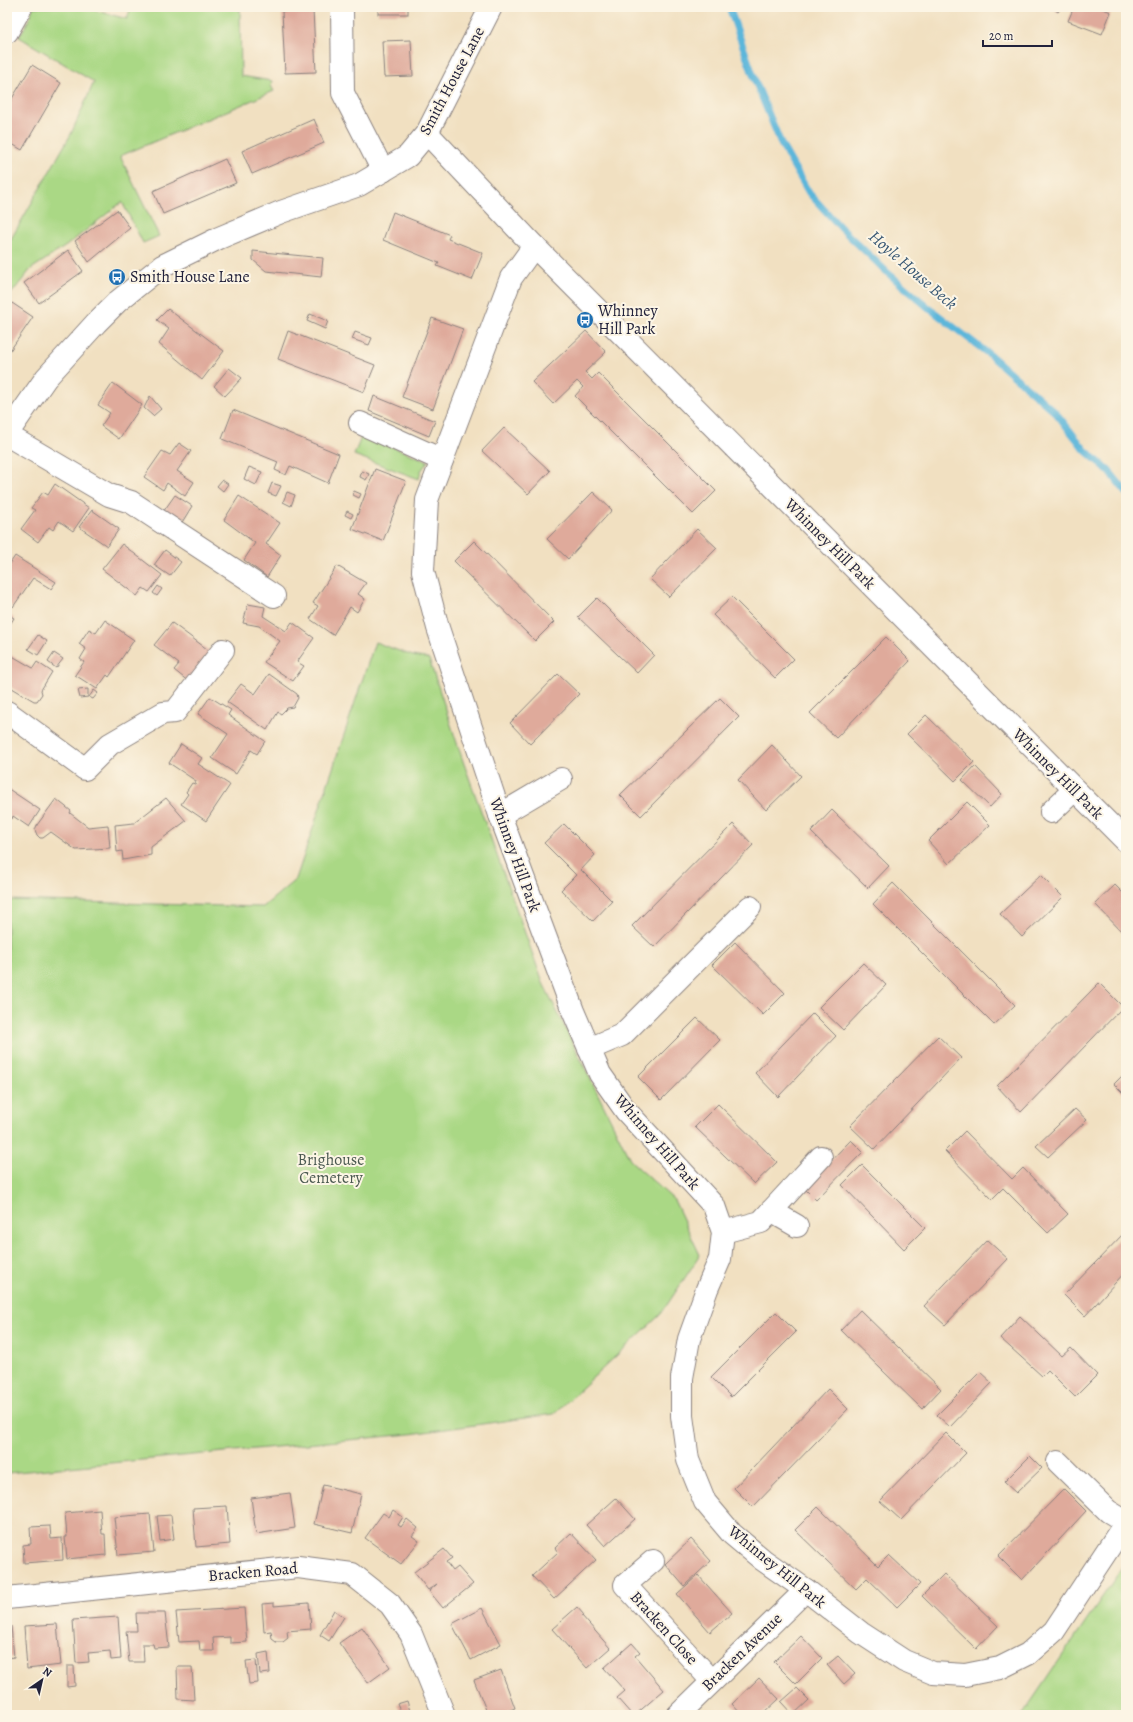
<svg xmlns="http://www.w3.org/2000/svg" width="1133" height="1722" viewBox="0 0 1133 1722" font-family="Alegreya,serif">
  <style>
    .green { fill: #aad885; stroke: #667d60 }
    .lines { fill: none; stroke-linecap: round; stroke-linejoin: round }
    .stream { stroke: #5cb6da; stroke-width: 7 }
    .building { fill: #dfaa9b }
    .minor-casing { stroke: #8a817e; stroke-width: 24 }
    .minor { stroke: #fff; stroke-width: 22 }
    .labels { text-anchor: middle; dominant-baseline: central; stroke-width: 4; stroke-linejoin: round; paint-order: stroke }
    .street-label { font-size: 16px; fill: #22223b; stroke: #fcf5e5 }
    .poi-label { font-size: 16px; fill: #22223b; stroke: #fcf5e5; text-anchor: start }
    .park-label { font-size: 16px; fill: #4b5951; stroke: #fcf5e5 }
    .water-label { font-size: 17px; font-style: italic; fill: #365673; stroke: #fcf5e5 }
  </style>
  <rect width="100%" height="100%" fill="#fcf5e5"/>
  <filter id="ink" filterUnits="userSpaceOnUse"><feTurbulence type="fractalNoise" baseFrequency=".025" numOctaves="2"/><feDisplacementMap in="SourceGraphic" scale="8" xChannelSelector="R" yChannelSelector="G"/><feConvolveMatrix kernelMatrix="1 2 1 2 8 2 1 2 1" color-interpolation-filters="sRGB"/></filter>
  <filter id="wash" filterUnits="userSpaceOnUse"><feTurbulence type="fractalNoise" baseFrequency=".012" numOctaves="4" result="noise"/><feDisplacementMap in="SourceGraphic" scale="16" xChannelSelector="R" yChannelSelector="G"/><feGaussianBlur stdDeviation="0.9" result="paint"/><feColorMatrix in="noise" values="0 0 0 0 0 0 0 0 0 0 0 0 0 0 0 0 0 1.4 0 .05"/><feComposite in="paint" operator="in"/></filter>
  <g filter="url(#wash)">
    <rect width="100%" height="100%" fill="#f1e0c1"/>
    <g class="green">
      <polygon points="33,7 83,7 127,19 131,7 240,7 241,76 272,81 271,86 274,91 120,156 159,236 143,243 122,202 66,246 31,269 7,299 7,246 71,134 94,82 19,37 30,18"/>
      <polygon points="362,435 428,461 421,471 419,479 354,455"/>
      <polygon points="375,642 413,656 429,659 463,761 543,983 631,1161 674,1200 700,1255 661,1314 554,1414 410,1434 7,1473 7,900 263,907 296,879"/>
      <polygon points="1126,1562 1126,1715 1022,1715"/>
    </g>
    <g class="lines">
      <polyline class="stream" points="729,7 756,83 782,146 809,193 841,228 889,274 929,308 990,355 1056,413 1085,450 1109,471 1126,492"/>
    </g>
    <g id="blocks">
      <g class="building">
        <rect x="378" y="7" width="30" height="7"/>
        <polygon points="1051,7 1062,7 1058,12"/>
        <polygon points="1074,7 1098,7 1111,12 1102,34 1068,21"/>
        <polygon points="313,10 316,72 285,73 282,11"/>
        <polygon points="411,40 413,76 384,77 382,41"/>
        <polygon points="32,65 61,83 22,150 7,141 7,107"/>
        <polygon points="314,119 324,143 252,174 242,151"/>
        <polygon points="225,159 236,183 163,214 153,191"/>
        <polygon points="117,210 130,228 89,262 75,241"/>
        <polygon points="393,212 450,235 448,239 483,253 472,280 437,266 439,263 383,240"/>
        <polygon points="68,250 83,271 39,303 24,283"/>
        <polygon points="253,251 323,258 321,277 266,271 253,260"/>
        <polygon points="12,303 33,317 7,355 7,310"/>
        <polygon points="168,309 224,351 202,380 159,344 169,329 157,320"/>
        <polygon points="310,314 328,321 325,329 307,321"/>
        <polygon points="432,318 463,329 433,409 402,397"/>
        <polygon points="288,331 375,365 364,392 278,359"/>
        <polygon points="586,331 606,352 585,372 592,379 598,373 716,491 693,514 575,396 583,387 577,381 553,404 532,382"/>
        <polygon points="355,332 372,338 369,345 352,339"/>
        <polygon points="229,368 242,378 225,396 214,386"/>
        <polygon points="113,383 142,405 119,439 101,426 110,413 98,405"/>
        <polygon points="150,396 161,409 153,416 144,408"/>
        <polygon points="374,396 435,421 429,436 369,411"/>
        <polygon points="233,410 339,454 328,483 290,466 286,475 275,470 278,462 222,439"/>
        <polygon points="504,428 550,471 528,494 482,451"/>
        <polygon points="179,443 191,451 177,471 194,482 185,496 167,483 163,490 144,477 162,451 170,455"/>
        <polygon points="249,467 262,472 256,485 244,479"/>
        <polygon points="375,469 406,481 383,541 352,529"/>
        <polygon points="362,471 369,474 366,480 360,477"/>
        <polygon points="222,480 228,484 223,491 217,486"/>
        <polygon points="272,483 281,486 276,496 268,493"/>
        <polygon points="55,484 89,508 73,531 59,521 53,530 49,527 38,542 21,529 35,510 31,508 43,492 48,495"/>
        <polygon points="354,491 361,494 359,498 353,495"/>
        <polygon points="287,492 295,495 291,506 283,502"/>
        <polygon points="593,492 612,510 568,559 547,539"/>
        <polygon points="175,495 192,506 181,524 163,512"/>
        <polygon points="239,496 280,523 266,544 281,555 267,577 244,560 255,543 224,520"/>
        <polygon points="92,510 119,529 107,546 79,527"/>
        <polygon points="347,511 353,514 351,518 345,515"/>
        <polygon points="697,529 717,548 669,597 650,579"/>
        <polygon points="474,541 554,622 535,641 454,561"/>
        <polygon points="122,544 162,575 149,592 143,588 137,596 102,569"/>
        <polygon points="165,550 181,562 170,576 154,565"/>
        <polygon points="15,556 56,582 51,589 33,578 13,607 7,603 7,564 9,565"/>
        <polygon points="337,566 366,583 358,594 365,599 357,612 350,607 333,635 310,619 318,606 313,603"/>
        <polygon points="158,586 162,589 157,596 153,593"/>
        <polygon points="732,597 794,659 775,678 713,615"/>
        <polygon points="597,598 654,655 637,673 578,617"/>
        <polygon points="248,604 265,607 263,616 286,631 292,622 314,638 297,662 304,666 293,681 264,662 280,641 259,626 243,623"/>
        <polygon points="7,614 14,618 7,629"/>
        <polygon points="105,620 134,640 109,677 107,675 97,689 75,675 84,662 80,659 86,649 79,644 89,629 96,633"/>
        <polygon points="172,623 211,652 189,682 174,670 179,664 154,645"/>
        <polygon points="38,635 47,641 38,655 28,649"/>
        <polygon points="886,637 910,661 836,738 810,713"/>
        <polygon points="54,653 63,659 56,668 48,662"/>
        <polygon points="9,654 33,668 37,662 52,672 41,690 42,694 37,701 34,701 7,685 7,657"/>
        <polygon points="269,674 297,694 298,698 293,707 287,708 281,714 278,712 267,730 227,702 241,684 255,694"/>
        <polygon points="558,674 579,694 530,744 510,723"/>
        <polygon points="88,689 88,697 80,698 78,690"/>
        <polygon points="94,690 98,693 93,699 89,697"/>
        <polygon points="210,697 231,710 228,715 265,741 257,754 251,750 236,774 212,758 228,734 198,714"/>
        <polygon points="720,698 739,717 641,816 620,795"/>
        <polygon points="926,715 974,762 955,781 907,734"/>
        <polygon points="181,744 202,758 198,764 230,785 206,821 181,804 188,794 186,792 192,783 195,784 196,781 169,763"/>
        <polygon points="772,745 801,776 766,810 738,780"/>
        <polygon points="975,766 1002,794 990,807 962,780"/>
        <polygon points="7,788 40,810 29,827 13,816 12,819 7,815"/>
        <polygon points="166,798 186,821 151,847 151,855 123,860 122,851 117,852 115,825 134,823"/>
        <polygon points="56,799 71,811 70,813 88,827 108,825 110,848 76,850 51,832 43,838 40,838 37,835 35,830 37,825"/>
        <polygon points="967,802 990,825 949,864 928,841"/>
        <polygon points="832,810 889,866 868,888 811,832"/>
        <polygon points="564,824 595,855 581,870 612,901 593,921 561,890 576,875 544,843"/>
        <polygon points="733,824 753,845 654,947 632,926"/>
        <polygon points="1041,875 1063,897 1022,937 1000,914"/>
        <polygon points="893,883 1015,1005 994,1025 873,904"/>
        <polygon points="1115,885 1126,896 1126,936 1095,904"/>
        <polygon points="735,942 785,993 763,1015 712,965"/>
        <polygon points="863,963 886,985 843,1030 819,1007"/>
        <polygon points="1099,983 1123,1007 1021,1112 997,1086"/>
        <polygon points="813,1013 836,1036 778,1097 755,1073"/>
        <polygon points="697,1018 720,1040 661,1100 638,1077"/>
        <polygon points="938,1036 961,1058 874,1149 850,1126"/>
        <polygon points="1126,1072 1126,1096 1114,1084"/>
        <polygon points="718,1104 777,1162 754,1184 695,1127"/>
        <polygon points="1075,1109 1087,1120 1048,1157 1036,1146"/>
        <polygon points="965,1131 1012,1179 1023,1168 1068,1214 1048,1233 1003,1188 992,1199 945,1151"/>
        <polygon points="851,1140 863,1152 816,1200 804,1188"/>
        <polygon points="862,1165 925,1228 904,1249 842,1185"/>
        <polygon points="1126,1231 1126,1271 1085,1316 1064,1295"/>
        <polygon points="987,1240 1008,1259 945,1325 924,1306"/>
        <polygon points="860,1310 941,1389 922,1409 841,1330"/>
        <polygon points="776,1312 796,1332 731,1397 711,1377"/>
        <polygon points="1020,1316 1062,1356 1071,1348 1097,1375 1075,1397 1048,1370 1042,1376 1000,1338"/>
        <polygon points="980,1372 992,1383 950,1427 937,1415"/>
        <polygon points="828,1389 848,1409 753,1507 734,1488"/>
        <polygon points="946,1433 966,1453 901,1520 880,1501"/>
        <polygon points="1030,1456 1042,1468 1016,1493 1004,1482"/>
        <polygon points="323,1485 361,1494 352,1533 314,1524"/>
        <polygon points="1064,1489 1086,1511 1022,1580 998,1556"/>
        <polygon points="290,1493 295,1528 256,1534 251,1498"/>
        <polygon points="616,1498 635,1519 605,1546 586,1525"/>
        <polygon points="227,1506 230,1544 196,1547 193,1508"/>
        <polygon points="818,1507 878,1566 889,1555 920,1584 897,1607 867,1578 856,1589 795,1530"/>
        <polygon points="100,1510 102,1534 105,1534 106,1555 67,1559 65,1537 67,1537 65,1513"/>
        <polygon points="393,1510 403,1517 398,1525 401,1527 407,1519 418,1528 412,1536 419,1541 401,1564 365,1538 383,1513 389,1517"/>
        <polygon points="150,1514 154,1552 118,1555 114,1517"/>
        <polygon points="171,1515 174,1539 160,1541 157,1516"/>
        <polygon points="50,1526 51,1539 62,1538 63,1560 24,1563 23,1545 31,1544 30,1527"/>
        <polygon points="571,1533 596,1560 554,1599 532,1576 558,1552 555,1548"/>
        <polygon points="691,1539 711,1561 684,1586 665,1564"/>
        <polygon points="444,1549 452,1558 446,1562 453,1571 458,1567 473,1584 443,1608 429,1591 437,1584 428,1590 414,1572"/>
        <polygon points="944,1574 998,1626 976,1649 922,1596"/>
        <polygon points="698,1575 732,1613 710,1632 677,1594"/>
        <polygon points="274,1603 274,1606 309,1603 311,1629 287,1631 288,1638 283,1642 276,1642 272,1639 271,1631 264,1632 262,1604"/>
        <polygon points="577,1607 584,1615 582,1616 610,1648 587,1668 552,1629"/>
        <polygon points="244,1608 247,1642 230,1643 230,1637 213,1638 214,1651 200,1651 199,1641 179,1642 176,1612"/>
        <polygon points="482,1608 501,1644 471,1660 452,1624"/>
        <polygon points="334,1610 344,1617 329,1641 320,1635"/>
        <polygon points="136,1613 165,1613 169,1647 154,1648 153,1644 143,1644 144,1662 129,1662 126,1631 137,1631"/>
        <polygon points="118,1617 121,1659 111,1660 110,1651 88,1653 89,1662 76,1663 73,1620"/>
        <polygon points="57,1624 61,1665 27,1669 24,1626"/>
        <polygon points="7,1626 11,1626 14,1657 7,1658"/>
        <polygon points="362,1627 390,1667 368,1683 339,1643"/>
        <polygon points="801,1636 822,1658 796,1684 774,1662"/>
        <polygon points="632,1643 640,1652 635,1656 664,1690 635,1715 632,1715 617,1698 625,1691 604,1668"/>
        <polygon points="268,1652 270,1673 260,1674 258,1654"/>
        <polygon points="838,1656 855,1674 844,1684 827,1665"/>
        <polygon points="256,1660 258,1683 249,1684 246,1661"/>
        <polygon points="67,1666 74,1666 75,1686 67,1687"/>
        <polygon points="177,1667 192,1667 194,1700 178,1699"/>
        <polygon points="501,1670 515,1708 498,1715 488,1715 474,1680"/>
        <polygon points="759,1678 779,1699 762,1715 742,1715 732,1704"/>
        <polygon points="797,1688 809,1700 793,1715 781,1702"/>
        <polygon points="407,1701 410,1711 401,1714 397,1704"/>
      </g>
    </g>
  </g>
  <g filter="url(#ink)">
    <use href="#blocks" fill-opacity="0" stroke="#8a817e" stroke-width="1"/>
    <g class="lines">
      <g class="minor-casing">
        <g id="minor">
          <polyline points="342,7 343,93 383,171"/>
          <polyline points="7,32 21,7"/>
          <polyline points="427,133 534,246 1126,841"/>
          <polyline points="534,246 511,278 427,500 423,571 438,628 500,815 573,1011 600,1074 626,1111 714,1206 723,1232 720,1259 707,1289 689,1339 682,1378 682,1416 688,1460 705,1502 732,1534 763,1560 806,1590 861,1633 904,1661 933,1673 965,1675 1000,1668 1028,1654 1054,1631 1126,1522 1108,1511 1058,1462"/>
          <polyline points="360,423 442,460"/>
          <polyline points="7,434 46,378 96,323 117,302 162,266 219,238 281,212 359,185 408,156 427,133 491,7"/>
          <polyline points="7,435 109,495 131,502 274,596"/>
          <polyline points="7,712 85,769 110,744 163,713 175,712 223,650"/>
          <polyline points="1051,812 1074,790"/>
          <polyline points="500,815 561,779"/>
          <polyline points="589,1049 622,1035 750,907"/>
          <polyline points="771,1211 797,1226"/>
          <polyline points="723,1232 761,1222 821,1157"/>
          <polyline points="653,1561 625,1585 712,1681"/>
          <polyline points="7,1598 298,1567 352,1574 390,1604 411,1634 444,1715"/>
          <polyline points="678,1715 806,1590"/>
        </g>
      </g>
      <use href="#minor" class="minor"/>
    </g>
  </g>
  <defs>
    <g id="bus-disc" transform="scale(0.9)"><circle r="9.5" fill="#1f6fb2" stroke="#fcf5e5"/><path d="M-5-6H5V4H4V6H2V4H-2V6H-4V4H-5ZM-3.5-4V0h7V-4ZM-3.5 1.2v1.5H-2V1.2ZM2 1.2v1.5H3.5V1.2Z" fill="#fff"/></g>
  </defs>
  <g fill-rule="evenodd">
    <use href="#bus-disc" x="117" y="277"/>
    <use href="#bus-disc" x="585" y="320"/>
  </g>
  <g class="labels">
    <g class="street-label">
      <text transform="translate(452 81) rotate(-62)">Smith House Lane</text>
      <text transform="translate(830 544) rotate(45)">Whinney Hill Park</text>
      <text transform="translate(1058 774) rotate(45)">Whinney Hill Park</text>
      <text transform="translate(515 855) rotate(70)">Whinney Hill Park</text>
      <text transform="translate(657 1142) rotate(49)">Whinney Hill Park</text>
      <text transform="translate(777 1567) rotate(39)">Whinney Hill Park</text>
      <text transform="translate(253 1572) rotate(-5)">Bracken Road</text>
      <text transform="translate(664 1628) rotate(48)">Bracken Close</text>
      <text transform="translate(742 1652) rotate(-44)">Bracken Avenue</text>
    </g>
    <g class="poi-label">
      <text x="130" y="277">Smith House Lane</text>
      <text x="598" y="311">Whinney<tspan x="598" dy="18">Hill Park</tspan></text>
    </g>
    <g class="park-label">
      <text x="331" y="1160">Brighouse<tspan x="331" dy="18">Cemetery</tspan></text>
    </g>
    <g class="water-label">
      <text transform="translate(913 270) rotate(41)">Hoyle House Beck</text>
    </g>
  </g>
  <rect width="1133" height="1722" fill="none" stroke="#fcf5e5" stroke-width="24"/>
  <g transform="translate(42 1680) rotate(34)" stroke="#fcf5e5" stroke-width="3" paint-order="stroke">
  <path d="M0-3L7 15L0 10L-7 15Z" fill="#22223b"/>
  <text y="-6" font-size="11" font-weight="bold" text-anchor="middle" fill="#22223b">N</text>
  </g>
  <path d="M983 40v6h69v-6" fill="none" stroke="#22223b" stroke-width="2"/>
  <text x="989" y="40" font-size="12" fill="#22223b" stroke="#fcf5e5" stroke-width="3" paint-order="stroke">20 m</text>
</svg>
